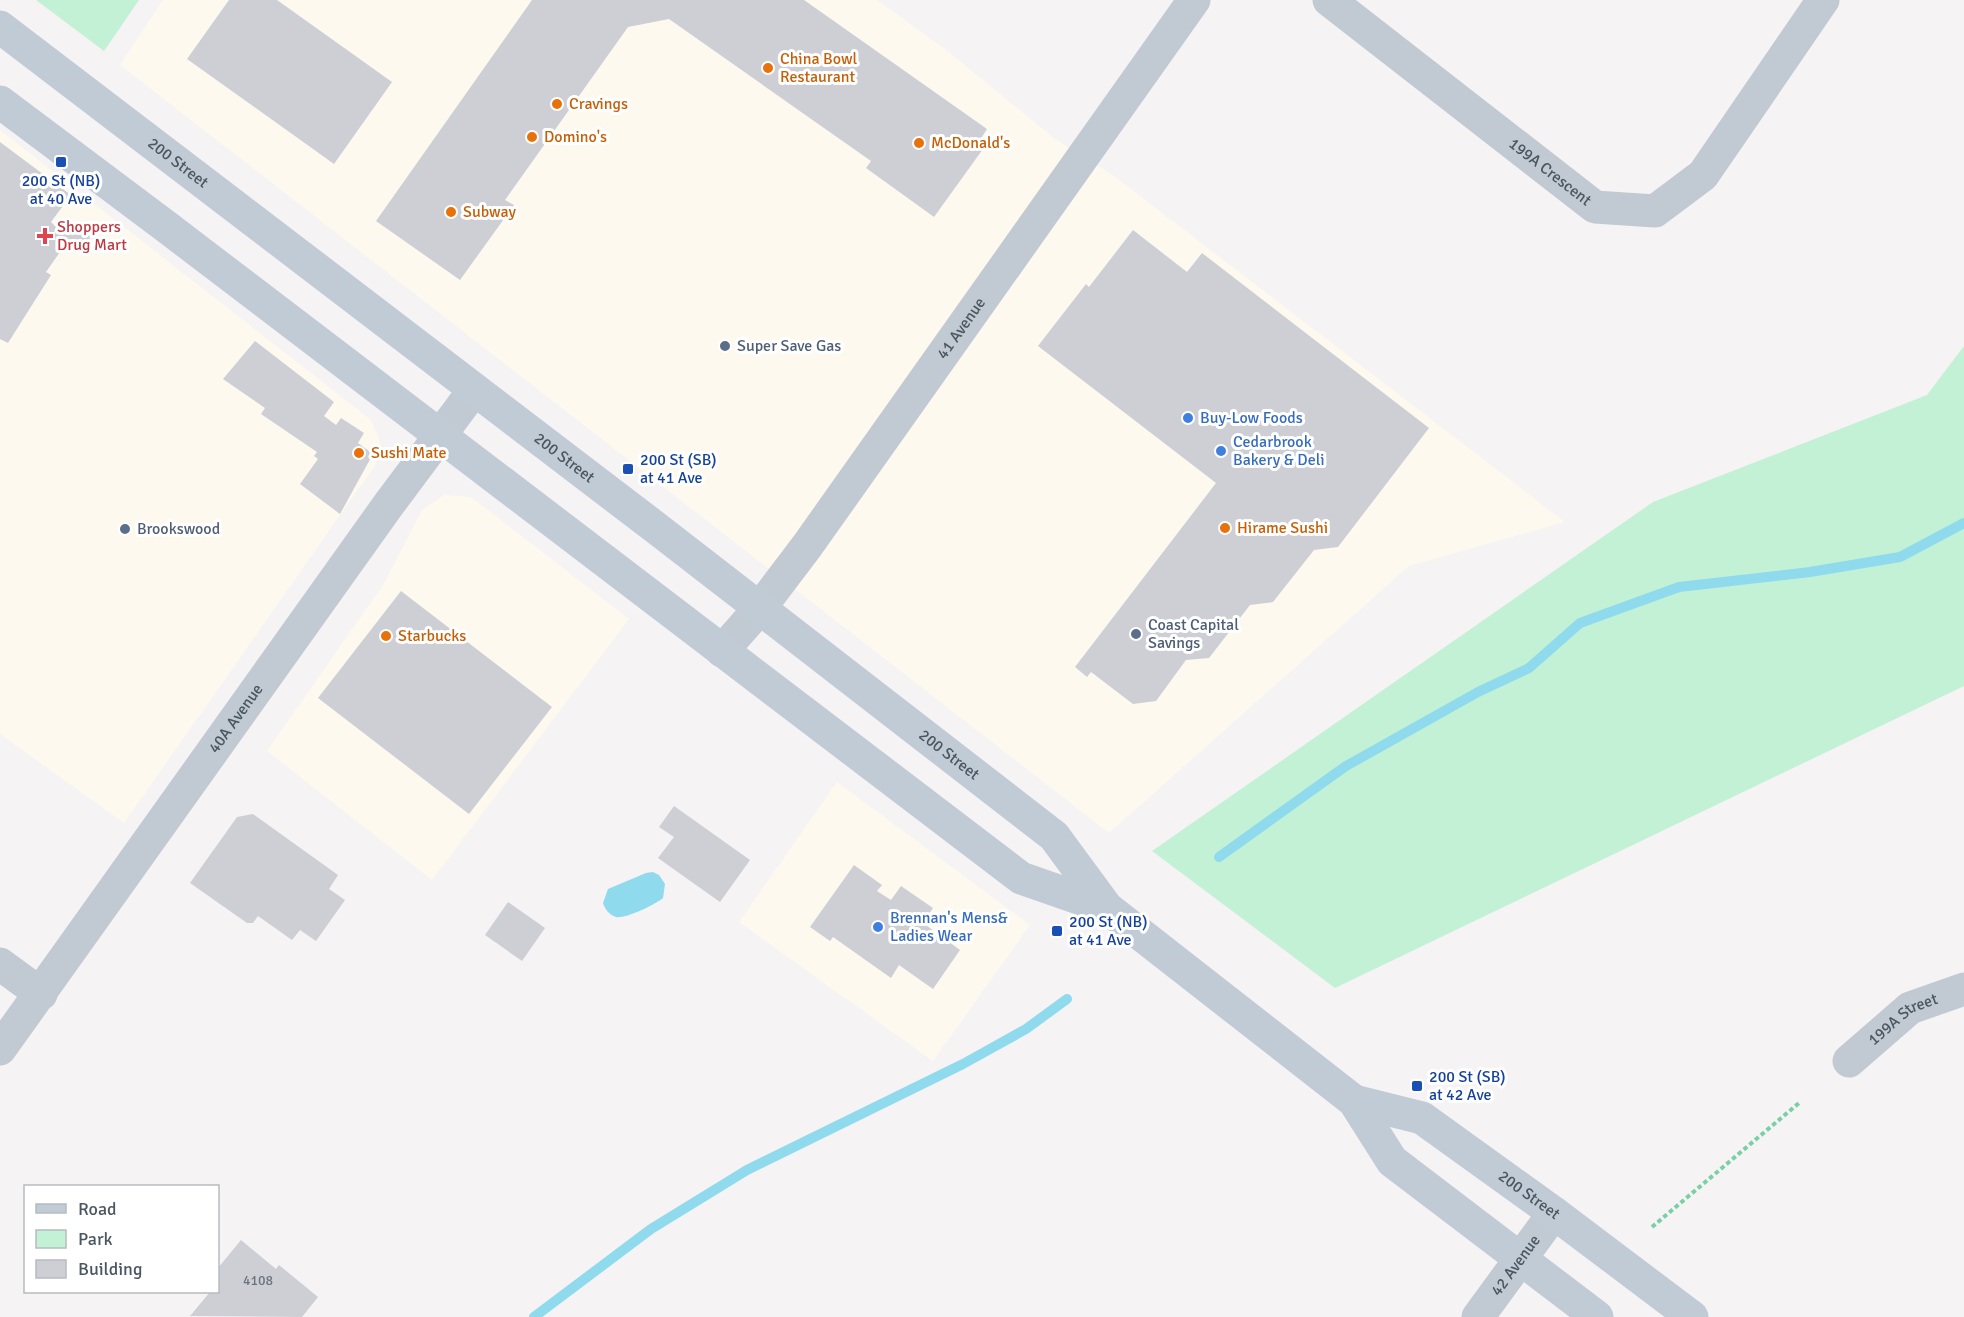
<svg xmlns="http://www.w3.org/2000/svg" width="1964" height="1317" viewBox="0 0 1964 1317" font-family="Signika,sans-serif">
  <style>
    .commercial { fill: #fdf9ef }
    .green { fill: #c3f1d5 }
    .water { fill: #90daee }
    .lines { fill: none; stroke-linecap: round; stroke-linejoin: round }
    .stream { stroke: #90daee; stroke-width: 10 }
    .building { fill: #cdcfd5 }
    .path { stroke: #7ad0a6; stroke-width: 4; stroke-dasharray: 4.5 3; stroke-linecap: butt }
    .minor { stroke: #c1cad2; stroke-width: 33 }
    .tertiary { stroke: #c1cad2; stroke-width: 33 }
    .secondary { stroke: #c1cbd6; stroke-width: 33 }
    .food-dot { fill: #e8710a; stroke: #fff; stroke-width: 2 }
    .transit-dot { fill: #1a4fb4; stroke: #fff; stroke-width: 2 }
    .health-dot { fill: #e0444e; stroke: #fff; stroke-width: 2 }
    .service-dot { fill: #5c6f8a; stroke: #fff; stroke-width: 2 }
    .shop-dot { fill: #3f7fe0; stroke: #fff; stroke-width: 2 }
    .labels { text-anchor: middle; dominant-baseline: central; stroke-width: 6; stroke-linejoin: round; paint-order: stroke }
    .number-label { font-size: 14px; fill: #6b747e }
    .food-label { font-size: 16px; fill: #c56008; stroke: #fff; text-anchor: start }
    .street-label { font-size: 16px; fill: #4a5661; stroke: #fff }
    .transit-label { font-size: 16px; fill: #164399; stroke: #fff; text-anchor: start }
    .health-label { font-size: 16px; fill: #be3a42; stroke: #fff; text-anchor: start }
    .service-label { font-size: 16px; fill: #4e5e75; stroke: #fff; text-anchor: start }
    .shop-label { font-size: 16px; fill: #366cbe; stroke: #fff; text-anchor: start }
  </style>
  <rect width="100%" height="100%" fill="#f5f3f3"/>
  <g class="commercial">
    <polygon points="163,0 877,0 945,49 1055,139 1114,176 1565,522 1409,566 1109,833 120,65"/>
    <polygon points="0,130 371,420 380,441 376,464 124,823 0,734"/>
    <polygon points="444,495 471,497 629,619 432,880 267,751 383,585 422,510"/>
    <polygon points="837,782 1030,925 933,1061 739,922"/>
  </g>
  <g class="green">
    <polygon points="36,0 139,0 104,51"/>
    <polygon points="1964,346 1964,686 1335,988 1152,851 1653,502 1927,395"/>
  </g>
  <path class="water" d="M653,872L659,875L665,884L663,898C656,904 626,919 616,917C609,915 605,909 603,903L608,889L646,873Z"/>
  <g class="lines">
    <g class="stream">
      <polyline points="1219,857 1346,766 1478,692 1529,668 1580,623 1679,587 1810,572 1900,557 1964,523"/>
      <polyline points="534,1317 651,1229 747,1170 963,1064 1026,1029 1067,999"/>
    </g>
  </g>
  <g class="building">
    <polygon points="229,0 277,0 392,82 334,164 187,59"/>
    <polygon points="532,0 804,0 987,129 977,145 983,149 934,217 866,168 871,161 669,19 628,27 505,200 514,205 460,280 376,221"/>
    <polygon points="0,142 71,195 51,222 55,226 87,221 91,246 60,252 46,272 51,275 8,343 0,339"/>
    <polygon points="1133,230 1187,272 1202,253 1429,428 1338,547 1314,550 1273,602 1250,605 1209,658 1186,660 1156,701 1133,704 1091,672 1087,677 1075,667 1216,483 1038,346 1086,284 1089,287"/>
    <polygon points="255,341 334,402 324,416 336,425 341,418 364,433 358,443 373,454 340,514 300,484 318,459 314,456 317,452 261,414 265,408 223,379"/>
    <polygon points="401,591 552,707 469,814 318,698"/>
    <polygon points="674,806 750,860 720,902 658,858 674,837 659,827"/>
    <polygon points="253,814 338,875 329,889 345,900 316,941 300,930 292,940 258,916 253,923 247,923 190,883 237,817"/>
    <polygon points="854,865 882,885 877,891 891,900 901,886 933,908 923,923 960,950 933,989 899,965 891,978 833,937 830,941 810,927"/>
    <polygon points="508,902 545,928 522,961 485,935"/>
    <polygon points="241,1240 276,1269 279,1265 318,1297 302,1317 190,1316 210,1292 218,1292 218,1268"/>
  </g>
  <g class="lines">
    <polyline class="path" points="1652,1227 1799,1103"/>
    <g class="minor">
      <path id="s1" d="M1329,0L1595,207L1655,211L1703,175L1823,0"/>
      <path id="s2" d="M722,651L760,608L807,546L1194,0"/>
      <polyline points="0,964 41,994"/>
      <path id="s3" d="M0,1049L389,504L474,390"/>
      <path id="s4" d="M1849,1061L1910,1008L1964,989"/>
    </g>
    <path class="tertiary" id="s5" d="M1478,1317L1554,1213"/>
    <g class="secondary">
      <path id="s6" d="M0,27L660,531L1054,836L1107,908L1354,1101L1392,1161L1597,1317"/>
      <polyline points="0,102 164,225 1021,878 1107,908"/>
      <path id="s7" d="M1354,1101L1422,1118L1554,1213L1692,1317"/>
    </g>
  </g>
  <g class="food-dot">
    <circle cx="768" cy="68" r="6"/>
    <circle cx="557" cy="104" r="6"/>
    <circle cx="532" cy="137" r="6"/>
    <circle cx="919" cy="143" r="6"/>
    <circle cx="451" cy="212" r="6"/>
    <circle cx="359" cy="453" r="6"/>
    <circle cx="1225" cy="528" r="6"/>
    <circle cx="386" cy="636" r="6"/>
  </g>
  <g class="transit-dot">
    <rect x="55" y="156" width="12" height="12" rx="3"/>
    <rect x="622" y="463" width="12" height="12" rx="3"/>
    <rect x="1051" y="925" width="12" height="12" rx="3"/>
    <rect x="1411" y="1080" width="12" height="12" rx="3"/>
  </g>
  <path class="health-dot" d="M42 227h6v6h6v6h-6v6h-6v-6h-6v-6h6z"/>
  <g class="service-dot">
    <circle cx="725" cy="346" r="6"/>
    <circle cx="125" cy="529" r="6"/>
    <circle cx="1136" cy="634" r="6"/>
  </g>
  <g class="shop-dot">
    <circle cx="1188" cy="418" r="6"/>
    <circle cx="1221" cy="451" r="6"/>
    <circle cx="878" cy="927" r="6"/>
  </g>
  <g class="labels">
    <g class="number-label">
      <text x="258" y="1280">4108</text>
    </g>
    <g class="food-label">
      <text x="780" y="59">China Bowl<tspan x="780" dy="18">Restaurant</tspan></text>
      <text x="569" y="104">Cravings</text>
      <text x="544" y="137">Domino's</text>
      <text x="931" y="143">McDonald's</text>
      <text x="463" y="212">Subway</text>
      <text x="371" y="453">Sushi Mate</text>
      <text x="1237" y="528">Hirame Sushi</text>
      <text x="398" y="636">Starbucks</text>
    </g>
    <g class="street-label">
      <text stroke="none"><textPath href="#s6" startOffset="224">200 Street</textPath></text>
      <text stroke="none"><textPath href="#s1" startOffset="280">199A Crescent</textPath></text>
      <text stroke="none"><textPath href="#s2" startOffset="402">41 Avenue</textPath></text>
      <text stroke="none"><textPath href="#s6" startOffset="710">200 Street</textPath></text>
      <text stroke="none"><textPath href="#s3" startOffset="406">40A Avenue</textPath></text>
      <text stroke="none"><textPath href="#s6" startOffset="1196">200 Street</textPath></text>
      <text stroke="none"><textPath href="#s4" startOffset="69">199A Street</textPath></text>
      <text stroke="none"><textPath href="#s7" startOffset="202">200 Street</textPath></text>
      <text stroke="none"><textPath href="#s5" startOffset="64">42 Avenue</textPath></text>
    </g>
    <g class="transit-label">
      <text x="61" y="181" text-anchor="middle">200 St (NB)<tspan x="61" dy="18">at 40 Ave</tspan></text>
      <text x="640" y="460">200 St (SB)<tspan x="640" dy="18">at 41 Ave</tspan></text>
      <text x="1069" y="922">200 St (NB)<tspan x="1069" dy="18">at 41 Ave</tspan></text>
      <text x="1429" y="1077">200 St (SB)<tspan x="1429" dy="18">at 42 Ave</tspan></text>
    </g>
    <g class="health-label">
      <text x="57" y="227">Shoppers<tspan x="57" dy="18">Drug Mart</tspan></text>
    </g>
    <g class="service-label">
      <text x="737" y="346">Super Save Gas</text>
      <text x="137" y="529">Brookswood</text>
      <text x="1148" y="625">Coast Capital<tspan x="1148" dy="18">Savings</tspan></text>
    </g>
    <g class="shop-label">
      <text x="1200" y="418">Buy-Low Foods</text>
      <text x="1233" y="442">Cedarbrook<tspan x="1233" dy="18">Bakery &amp; Deli</tspan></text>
      <text x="890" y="918">Brennan's Mens&amp;<tspan x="890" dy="18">Ladies Wear</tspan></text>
    </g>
  </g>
  <rect x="24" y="1185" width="195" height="108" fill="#ffffff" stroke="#b7bbc0" stroke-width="1.5"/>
  <rect x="36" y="1204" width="30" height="9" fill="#c1cbd6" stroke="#b7bbc0" stroke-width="1.5"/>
  <text x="78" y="1215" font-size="18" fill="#4a5661">Road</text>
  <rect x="36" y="1230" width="30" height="18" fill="#c3f1d5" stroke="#b7bbc0" stroke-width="1.5"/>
  <text x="78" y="1245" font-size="18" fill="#4a5661">Park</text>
  <rect x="36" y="1260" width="30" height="18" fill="#cdcfd5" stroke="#b7bbc0" stroke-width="1.5"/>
  <text x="78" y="1275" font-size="18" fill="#4a5661">Building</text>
</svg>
